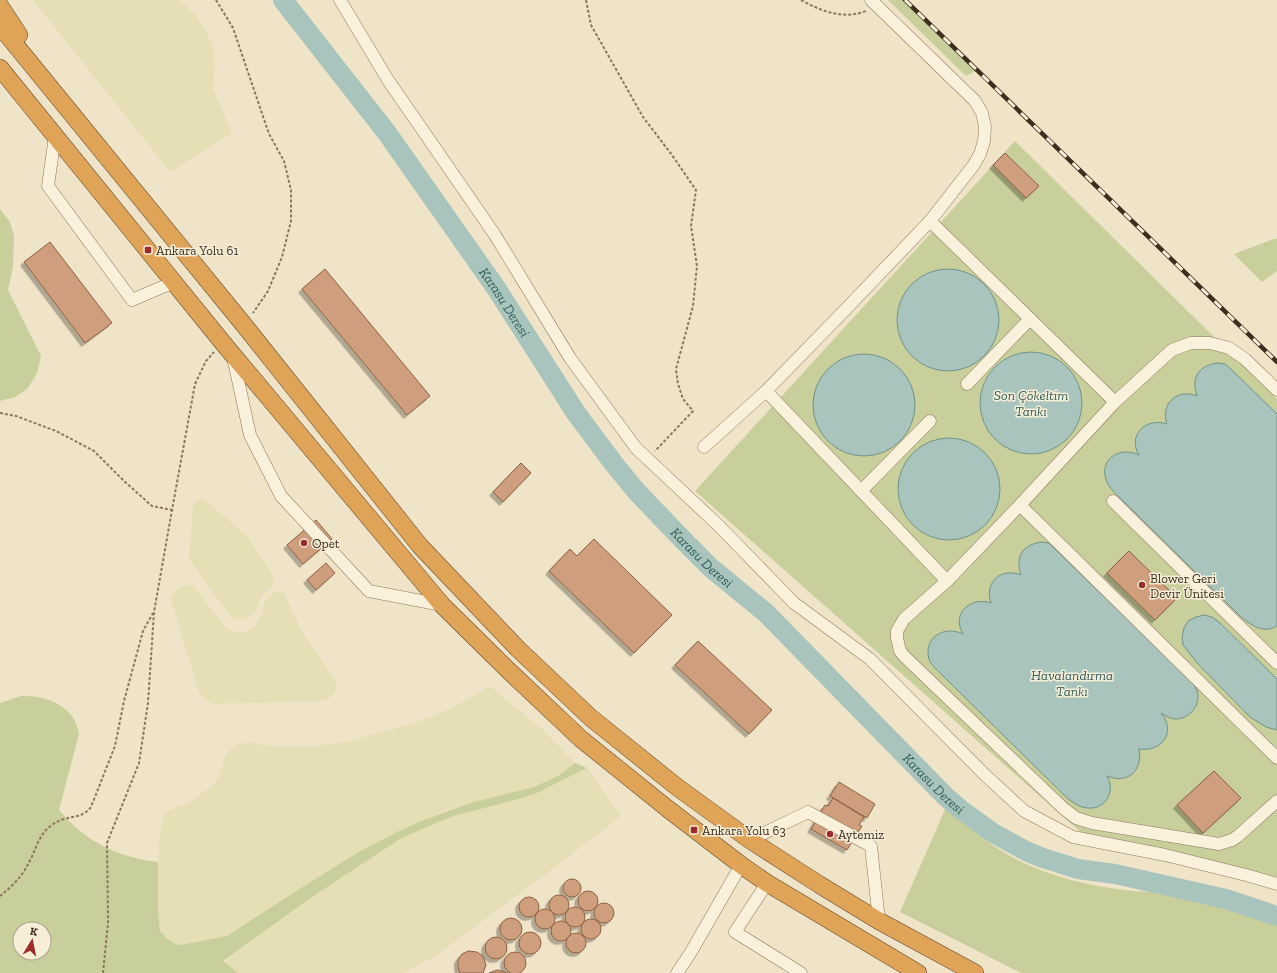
<svg xmlns="http://www.w3.org/2000/svg" width="1277" height="973" viewBox="0 0 1277 973" font-family="'Zilla Slab',serif">
  <style>
    .farmland { fill: #e6deb5 }
    .green { fill: #c9cf9b; fill-rule: evenodd }
    .water { fill: #a9c4bc; stroke: #6f938a }
    .lines { fill: none; stroke-linecap: round; stroke-linejoin: round }
    .river { stroke: #a9c4bc; stroke-width: 20 }
    .building { fill: #cf9f7d; stroke: #8d5f41; filter: url(#shadow) }
    .minor-casing { stroke: #8d765c; stroke-width: 13 }
    .highway-casing { stroke: #5b4430; stroke-width: 18 }
    .path { stroke: #8d765c; stroke-width: 2; stroke-dasharray: 3 2; stroke-linecap: butt }
    .minor { stroke: #faf1dc; stroke-width: 12 }
    .highway { stroke: #e0a458; stroke-width: 17 }
    .rail-casing { stroke: #3d2e20; stroke-width: 4.5 }
    .rail { stroke: #f7eed8; stroke-width: 3; stroke-dasharray: 9; stroke-linecap: butt }
    .poi-dot { fill: #9e2a2b; stroke: #f7eed8; stroke-width: 1.5 }
    .labels { text-anchor: middle; dominant-baseline: central; stroke-width: 3; stroke-linejoin: round; paint-order: stroke }
    .poi-label { font-size: 13px; fill: #3d2e20; stroke: #f7eed8; text-anchor: start }
    .water-label { font-size: 14px; font-style: italic; fill: #2f5d5a; stroke: #f7eed8 }
  </style>
  <defs>
    <filter id="shadow"><feDropShadow dx="-3.5" dy="3.5" stdDeviation="0" flood-color="#0004"/></filter>
  </defs>
  <rect width="100%" height="100%" fill="#f0e4c8"/>
  <g class="farmland">
    <polygon points="33,0 180,0 197,17 212,43 215,60 213,89 232,133 170,172"/>
    <polygon points="200,499 204,499 246,535 274,576 273,584 271,588 264,593 255,611 246,619 238,620 231,617 189,559 193,505 197,500"/>
    <polygon points="185,585 194,586 225,627 229,630 238,632 248,631 256,624 263,611 264,602 270,595 277,591 284,593 302,632 337,682 335,693 328,699 323,701 215,704 205,700 199,692 171,600 172,596 177,589"/>
    <polygon points="490,686 541,728 575,763 558,776 546,782 534,787 470,803 445,811 378,842 293,893 227,936 181,945 171,942 163,936 160,931 157,885 159,847 160,832 165,812 188,803 211,787 219,777 225,757 232,748 237,745 248,742 264,745 297,747 314,746 346,742 407,725 431,717 454,707"/>
    <polygon points="587,768 621,816 555,867 437,955 403,973 238,973 223,962 309,899 400,839 436,823 454,816 522,798 537,793"/>
  </g>
  <g class="green">
    <polygon points="888,0 903,0 976,71 966,76"/>
    <polygon points="1015,141 1277,399 1277,884 1085,836 695,491"/>
    <polygon points="0,209 10,222 14,236 13,267 8,290 41,356 37,373 28,388 15,397 0,401"/>
    <polygon points="1277,238 1277,271 1262,282 1234,254"/>
    <path d="M21,696C47,695 75,706 79,734L59,810C86,842 117,857 158,862V908L160,931L167,939L176,944L181,945L227,936L293,893L357,853L399,831L421,821L470,803L534,787L558,776L575,763L587,768L537,793L522,798L454,816L436,823L400,839L309,899L223,961L238,973H0V703ZM20,929H44V953H20Z"/>
    <path d="M947,805C999,863 1058,882 1133,891C1143,892 1154,892 1164,893C1202,898 1240,905 1277,916V973H1021L900,912Z"/>
  </g>
  <g class="water">
    <circle cx="948" cy="320" r="51"/>
    <circle cx="1031" cy="403" r="51"/>
    <circle cx="864" cy="405" r="51"/>
    <path d="M1217,363L1225,364L1232,370L1277,414V626C1264,634 1253,626 1242,618L1117,495C1113,491 1108,486 1106,480C1099,458 1121,446 1139,455C1127,435 1146,417 1167,424C1160,404 1177,388 1197,396C1191,378 1198,366 1217,363Z"/>
    <circle cx="949" cy="489" r="51"/>
    <path d="M1041,542L1049,543L1055,549L1186,676C1190,680 1194,684 1196,688C1203,702 1191,719 1176,719C1170,719 1166,716 1161,713C1163,716 1165,718 1166,721C1173,739 1156,752 1139,749C1143,770 1128,785 1107,776C1116,790 1106,810 1088,808C1080,808 1072,802 1066,797L941,674C937,670 931,665 929,659C923,637 945,625 963,634C951,614 970,596 991,603C984,583 1000,567 1021,575C1015,557 1022,545 1041,542Z"/>
    <polygon points="1204,615 1212,617 1219,622 1277,679 1277,730 1266,727 1250,717 1198,664 1183,645 1182,637 1184,628 1188,621 1196,617"/>
  </g>
  <g class="lines">
    <path class="river" id="s1" d="M283,0L387,133L496,288L576,413L614,464L637,492L686,543L711,568L766,613L945,796L960,809L993,833L1026,851L1043,858L1078,869L1115,874L1226,899L1277,916"/>
  </g>
  <g class="building">
    <polygon points="1005,153 1039,186 1026,198 993,165"/>
    <polygon points="50,242 112,323 85,343 24,262"/>
    <polygon points="325,269 430,396 407,415 302,289"/>
    <polygon points="521,463 531,473 503,502 493,492"/>
    <polygon points="316,520 332,539 303,564 287,545"/>
    <polygon points="594,539 672,615 634,653 549,571 570,549 577,556"/>
    <polygon points="1129,551 1177,598 1155,620 1107,573"/>
    <polygon points="326,563 335,573 316,590 307,580"/>
    <polygon points="698,641 772,710 749,734 675,665"/>
    <polygon points="1214,771 1241,798 1203,833 1177,805"/>
    <polygon points="839,782 875,804 867,818 830,796"/>
    <polygon points="833,798 864,817 859,825 862,826 847,850 811,829 825,805 828,806"/>
    <circle cx="572" cy="888" r="9"/>
    <circle cx="588" cy="901" r="10"/>
    <circle cx="559" cy="905" r="10"/>
    <circle cx="529" cy="907" r="10"/>
    <circle cx="604" cy="913" r="10"/>
    <circle cx="575" cy="917" r="10"/>
    <circle cx="545" cy="919" r="10"/>
    <circle cx="511" cy="929" r="11"/>
    <circle cx="591" cy="929" r="10"/>
    <circle cx="561" cy="931" r="10"/>
    <circle cx="530" cy="943" r="11"/>
    <circle cx="576" cy="943" r="10"/>
    <circle cx="496" cy="948" r="11"/>
    <polygon points="468,951 477,952 483,956 486,965 483,973 460,973 458,967 458,960 462,954"/>
    <circle cx="515" cy="963" r="11"/>
    <polygon points="497,970 502,971 507,973 489,973"/>
  </g>
  <g class="lines">
    <g class="minor-casing">
      <g id="minor">
        <polyline points="340,0 388,80 495,235 570,358 636,448 717,524 794,603 870,659 984,774 1024,811 1073,837 1165,855 1246,875 1277,884"/>
        <polyline points="55,136 48,186 132,300 174,282"/>
        <polyline points="930,221 1115,402"/>
        <polyline points="233,357 250,435 281,496 369,591 442,605"/>
        <polyline points="967,384 1030,319"/>
        <polyline points="1277,390 1245,359 1229,348 1210,343 1191,343 1172,350 1115,402 1020,505 947,581 904,619 897,631 897,638 900,651 905,657 1063,808 1076,818 1092,823 1219,844 1232,840 1238,836 1277,801"/>
        <polyline points="766,391 947,581"/>
        <polyline points="704,447 766,391 845,310 930,221 973,166 980,154 984,141 985,127 982,113 975,101 871,0"/>
        <polyline points="861,491 930,421"/>
        <polyline points="1113,501 1277,663"/>
        <polyline points="1020,505 1277,758"/>
        <polyline points="750,840 808,812 871,846 879,921"/>
        <polyline points="767,883 735,932 801,973"/>
        <polyline points="677,973 691,952 741,865"/>
      </g>
    </g>
    <g class="highway-casing">
      <g id="highway">
        <polyline points="0,6 19,35"/>
        <polyline points="0,26 244,325 420,546 518,649 591,718 677,787 750,840 820,885 879,921 975,973"/>
        <polyline points="0,68 223,343 442,605 508,670 581,739 668,809 741,865 767,883 918,973"/>
      </g>
    </g>
    <g class="path">
      <polyline points="216,0 233,28 269,134 284,161 291,190 291,221 282,257 268,291 253,313"/>
      <polyline points="586,0 591,25 643,117 672,155 696,190 691,226 697,266 693,306 676,369 678,384 683,399 693,411 655,451"/>
      <path d="M801,0C821,11 843,20 866,11"/>
      <polyline points="0,413 16,416 56,431 94,451 124,481 152,506 172,510"/>
      <path d="M0,896C10,888 21,878 27,866C34,855 37,840 46,830C51,825 57,821 64,819C75,816 83,817 91,807L115,746L124,701L143,631L153,613"/>
      <polyline points="103,973 108,923 107,843 139,763 148,703 154,612 172,510 195,384 206,361 214,352"/>
    </g>
    <use href="#minor" class="minor"/>
    <use href="#highway" class="highway"/>
    <g class="rail-casing">
      <polyline id="rail" points="905,0 1277,362"/>
    </g>
    <use href="#rail" class="rail"/>
  </g>
  <g class="poi-dot">
    <rect x="144" y="246" width="8" height="8" rx="2"/>
    <circle cx="304" cy="543" r="4"/>
    <circle cx="1142" cy="585" r="4"/>
    <rect x="690" y="826" width="8" height="8" rx="2"/>
    <circle cx="830" cy="834" r="4"/>
  </g>
  <g class="labels">
    <g class="poi-label">
      <text x="156" y="250">Ankara Yolu 61</text>
      <text x="312" y="543">Opet</text>
      <text x="1150" y="578">Blower Geri<tspan x="1150" dy="15">Devir Ünitesi</tspan></text>
      <text x="702" y="830">Ankara Yolu 63</text>
      <text x="838" y="834">Aytemiz</text>
    </g>
    <g class="water-label">
      <text stroke="none"><textPath href="#s1" startOffset="375">Karasu Deresi</textPath></text>
      <text x="1031" y="395">Son Çökeltim<tspan x="1031" dy="16">Tankı</tspan></text>
      <text stroke="none"><textPath href="#s1" startOffset="699">Karasu Deresi</textPath></text>
      <text x="1072" y="675">Havalandırma<tspan x="1072" dy="16">Tankı</tspan></text>
      <text stroke="none"><textPath href="#s1" startOffset="1023">Karasu Deresi</textPath></text>
    </g>
  </g>
  <g transform="translate(32 941) rotate(10)"><circle r="19" fill="#f7eed8" stroke="#ada18e"/>
  <path d="M0-3L7 15L0 10L-7 15Z" fill="#9e2a2b"/>
  <text y="-6" font-size="11" font-weight="bold" text-anchor="middle" fill="#3d2e20">K</text>
  </g>
</svg>
